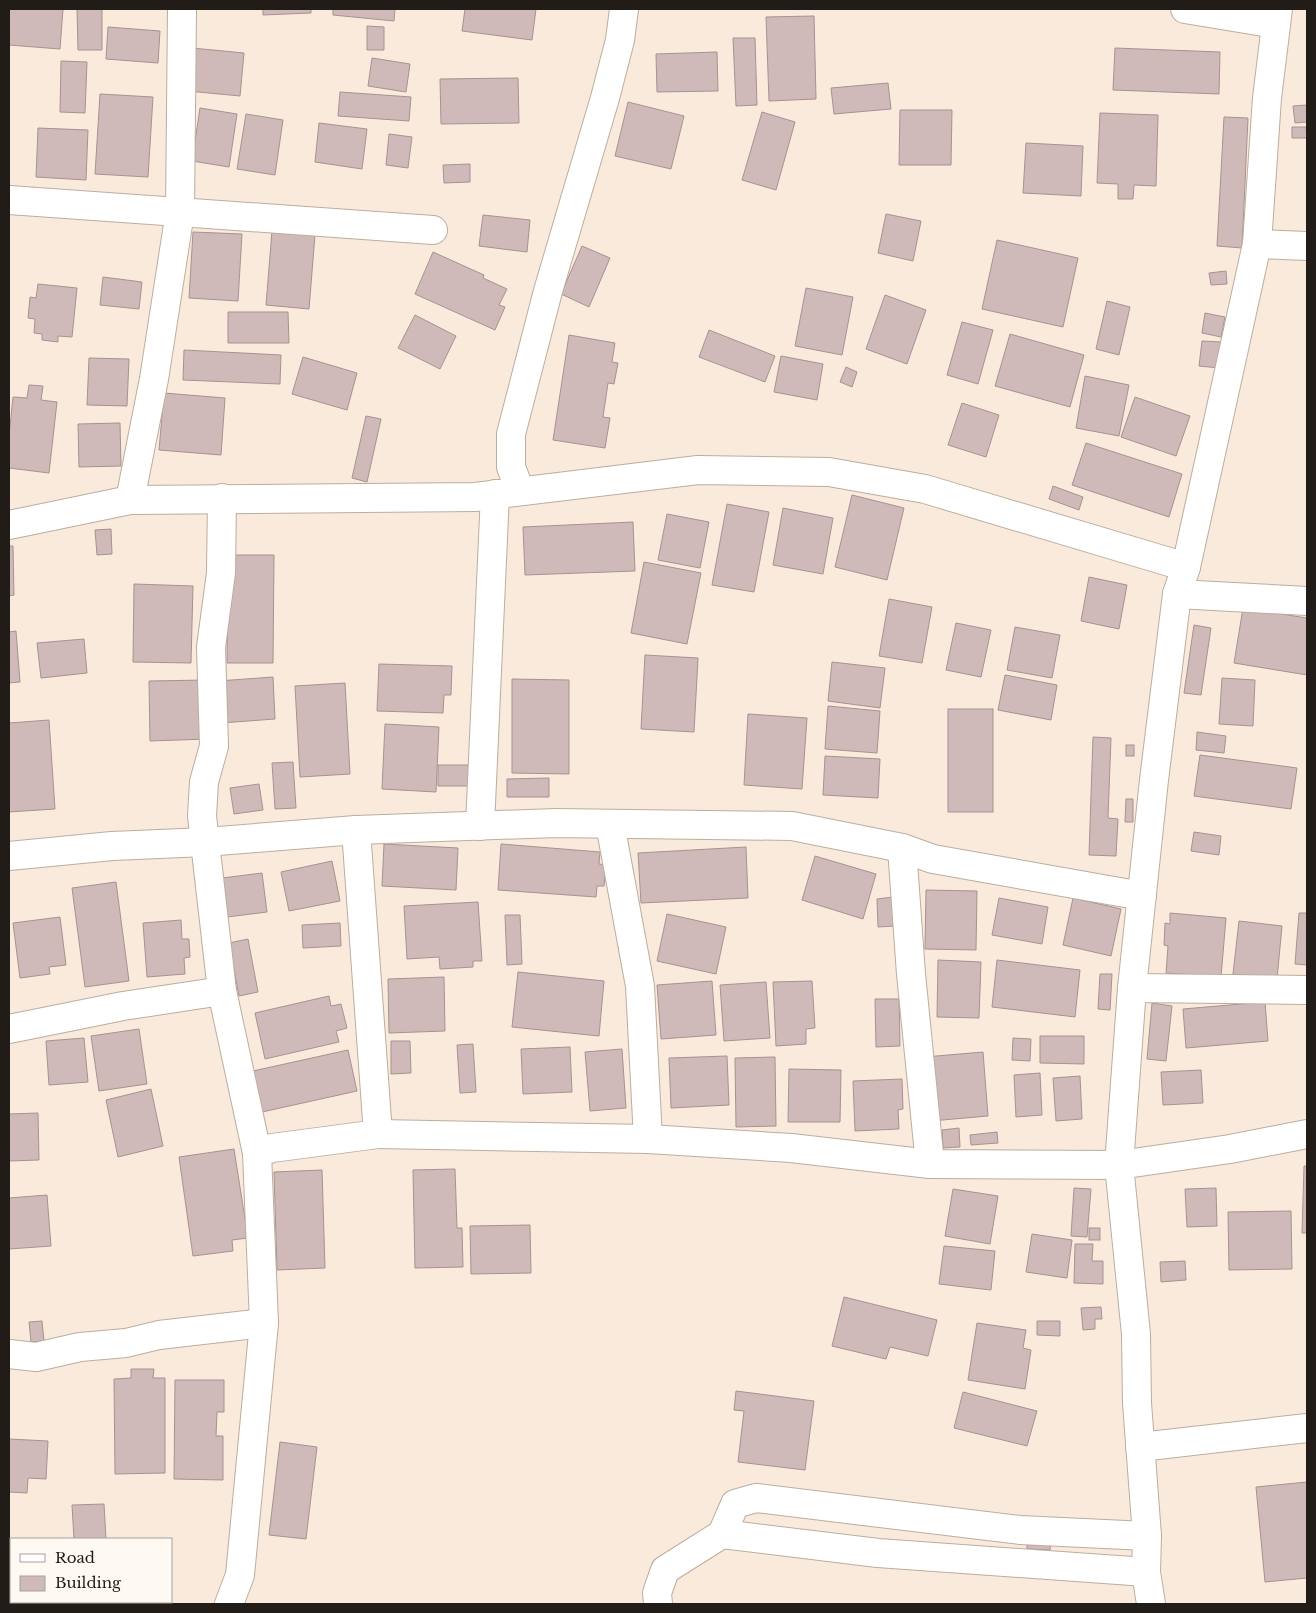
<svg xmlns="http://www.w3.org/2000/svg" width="1316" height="1613" viewBox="0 0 1316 1613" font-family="'Libre Baskerville',serif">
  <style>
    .building { fill: #d0bab9; stroke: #a79291 }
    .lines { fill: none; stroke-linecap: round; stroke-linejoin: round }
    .minor-casing { stroke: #bbae9f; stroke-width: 30 }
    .minor { stroke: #fff; stroke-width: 28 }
  </style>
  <rect width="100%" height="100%" fill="#f9eadb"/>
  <g class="building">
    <polygon points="9,9 63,9 60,49 9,45"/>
    <polygon points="77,9 102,9 102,50 78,50"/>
    <polygon points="263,9 311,9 311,13 263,15"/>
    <polygon points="333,9 395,9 394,21 333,15"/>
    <polygon points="465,9 536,9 532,40 462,31"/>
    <polygon points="814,16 816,99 769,101 766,17"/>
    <polygon points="367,26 384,27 384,50 367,50"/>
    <polygon points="108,27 160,31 158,63 106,59"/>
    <polygon points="733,38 755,38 757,105 736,106"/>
    <polygon points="192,48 244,53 240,96 188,91"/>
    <polygon points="1115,48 1220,52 1219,94 1113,90"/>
    <polygon points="717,52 718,91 657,92 656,54"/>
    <polygon points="372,58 410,64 406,92 368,86"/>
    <polygon points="61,61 87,62 85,113 60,112"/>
    <polygon points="518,78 519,123 441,124 440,79"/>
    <polygon points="888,83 891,109 834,114 831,88"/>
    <polygon points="340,92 411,97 409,121 338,116"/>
    <polygon points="100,94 153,97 148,177 95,174"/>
    <polygon points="628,102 684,116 671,169 615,156"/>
    <polygon points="1307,105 1307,122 1295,123 1293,106"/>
    <polygon points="200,108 237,114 229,167 192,161"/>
    <polygon points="900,110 952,110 951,165 899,165"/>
    <polygon points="762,112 795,122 776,190 742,180"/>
    <polygon points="1100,113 1158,115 1156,186 1134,185 1133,199 1118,199 1118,184 1097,183"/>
    <polygon points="246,114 283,120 275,175 237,169"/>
    <polygon points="1224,117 1248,118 1242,248 1217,246"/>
    <polygon points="319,123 367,129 362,169 315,162"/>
    <polygon points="1292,127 1306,127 1307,138 1292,138"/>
    <polygon points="38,128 88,130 86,180 36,177"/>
    <polygon points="389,134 412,137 408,168 386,165"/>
    <polygon points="1026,143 1083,146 1081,196 1023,193"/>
    <polygon points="470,164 470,182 444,183 443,165"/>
    <polygon points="886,214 921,221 913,261 878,253"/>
    <polygon points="483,215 530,220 527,252 479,246"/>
    <polygon points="272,231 315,235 309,309 266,305"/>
    <polygon points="193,232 242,234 238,301 189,298"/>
    <polygon points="997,240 1078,258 1063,327 982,309"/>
    <polygon points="582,246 610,258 589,307 561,294"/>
    <polygon points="433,252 484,275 483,278 507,289 499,305 505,307 495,330 415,294"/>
    <polygon points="1226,271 1227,284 1211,285 1209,273"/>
    <polygon points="103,277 142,282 139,309 100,305"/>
    <polygon points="38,284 77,288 72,337 58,336 58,342 42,340 42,334 34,333 35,319 28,318 30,297 36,298"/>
    <polygon points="806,288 853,297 842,355 795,346"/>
    <polygon points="885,295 926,310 907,364 866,349"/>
    <polygon points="1107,301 1130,307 1119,355 1096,349"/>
    <polygon points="228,312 288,312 289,343 228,343"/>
    <polygon points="1205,313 1225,317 1221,337 1202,333"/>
    <polygon points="415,315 456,336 440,369 398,348"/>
    <polygon points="962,322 993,330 978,384 947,375"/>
    <polygon points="709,330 775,356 765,382 699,357"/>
    <polygon points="1010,334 1084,355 1070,407 995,386"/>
    <polygon points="569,335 615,343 612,362 618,363 614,384 608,383 603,417 610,418 605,448 553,440"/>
    <polygon points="1202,341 1222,342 1219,368 1199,366"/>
    <polygon points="184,350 281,355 280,384 183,380"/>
    <polygon points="781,356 823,364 817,400 774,392"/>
    <polygon points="303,357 357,373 347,410 292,394"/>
    <polygon points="89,358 129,359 127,406 87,405"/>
    <polygon points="846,367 857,372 852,387 840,382"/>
    <polygon points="1085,376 1129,385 1119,436 1076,428"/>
    <polygon points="29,385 43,386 41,400 57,402 49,473 9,468 9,436 13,397 27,398"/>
    <polygon points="164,393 225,398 221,455 159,450"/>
    <polygon points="1135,397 1190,416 1176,456 1121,437"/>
    <polygon points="962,403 999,415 986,457 948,445"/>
    <polygon points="366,416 381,419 367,482 352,478"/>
    <polygon points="120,423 121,466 79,467 78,424"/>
    <polygon points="1086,443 1182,474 1169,517 1072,485"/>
    <polygon points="1053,486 1083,497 1079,510 1049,499"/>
    <polygon points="852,495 904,508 887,580 835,567"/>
    <polygon points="727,504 769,512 754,592 712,585"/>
    <polygon points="783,508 833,518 823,574 773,565"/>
    <polygon points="667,514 709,522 700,568 658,560"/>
    <polygon points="633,522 635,571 525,575 523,527"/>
    <polygon points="111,529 112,554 97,555 95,530"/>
    <polygon points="9,546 13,546 14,595 9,596"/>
    <polygon points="228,555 274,555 273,663 227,663"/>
    <polygon points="644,562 701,573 687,644 631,633"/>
    <polygon points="1089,577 1127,585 1119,629 1081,621"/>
    <polygon points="134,584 193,586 191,663 133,662"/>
    <polygon points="889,599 932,607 922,663 879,656"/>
    <polygon points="1243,608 1307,618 1307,675 1234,663"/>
    <polygon points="956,623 991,630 981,677 946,670"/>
    <polygon points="1194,625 1211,628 1201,695 1184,693"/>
    <polygon points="1015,627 1060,635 1052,678 1007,670"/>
    <polygon points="16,631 20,682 9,683 9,632"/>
    <polygon points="84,639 87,673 41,678 37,643"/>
    <polygon points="645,655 698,658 694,732 641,729"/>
    <polygon points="832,662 885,668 880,708 828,701"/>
    <polygon points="379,664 452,666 451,695 444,695 443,713 377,711"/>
    <polygon points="1005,675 1057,685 1051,720 998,710"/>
    <polygon points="273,677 275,719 221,723 218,681"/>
    <polygon points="1222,678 1255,680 1253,726 1219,724"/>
    <polygon points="512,679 569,680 569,774 512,773"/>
    <polygon points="206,680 207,739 150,741 149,681"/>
    <polygon points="345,683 350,774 300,777 295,686"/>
    <polygon points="828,706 880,711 877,753 825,749"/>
    <rect x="948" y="709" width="45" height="103"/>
    <polygon points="748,714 807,718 802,789 744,785"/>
    <polygon points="49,720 55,809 9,812 9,723"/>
    <polygon points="385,724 439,727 436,792 382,789"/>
    <polygon points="1197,732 1226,736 1224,753 1196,750"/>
    <polygon points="1093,737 1111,738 1108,818 1118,819 1116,856 1089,855"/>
    <rect x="1126" y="745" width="8" height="11"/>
    <polygon points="1200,755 1297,768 1291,809 1194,796"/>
    <polygon points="825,756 880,759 878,798 823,795"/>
    <polygon points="293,762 296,808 275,809 272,763"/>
    <polygon points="438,765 469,765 468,786 438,786"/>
    <polygon points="549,778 549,797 507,797 507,779"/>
    <polygon points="259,784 263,810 234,814 230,788"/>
    <polygon points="1126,799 1133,799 1133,822 1125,822"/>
    <polygon points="1194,832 1221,836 1219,855 1191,851"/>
    <polygon points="384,844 458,848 456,890 382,886"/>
    <polygon points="501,844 600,852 599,864 606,865 604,886 597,886 596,897 498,890"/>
    <polygon points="746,847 748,898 641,903 638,853"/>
    <polygon points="815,856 876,874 863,919 802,900"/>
    <polygon points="332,861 340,901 289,911 281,872"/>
    <polygon points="262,873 267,912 227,917 222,878"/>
    <polygon points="116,882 129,981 85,987 72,888"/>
    <polygon points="926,890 977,891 976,950 925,949"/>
    <polygon points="893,897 895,926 878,927 877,899"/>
    <polygon points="999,898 1048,907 1042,944 992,935"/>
    <polygon points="1073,898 1121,909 1111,956 1063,945"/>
    <polygon points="478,902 482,961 473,961 473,967 440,969 439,957 407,959 404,906"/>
    <polygon points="1170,913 1226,918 1221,977 1166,973 1168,946 1164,945 1165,923 1170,924"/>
    <polygon points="1299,913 1307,913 1307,965 1295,964"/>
    <polygon points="667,914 726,927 716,974 657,961"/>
    <polygon points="505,915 520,915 522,964 507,965"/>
    <polygon points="60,917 66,965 49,967 50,974 20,978 13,923"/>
    <polygon points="181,920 182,939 189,939 190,957 184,958 185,974 147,977 143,923"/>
    <polygon points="1239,921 1282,926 1277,979 1233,974"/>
    <polygon points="340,923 341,946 303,948 302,925"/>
    <polygon points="248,939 258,992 239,996 229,943"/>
    <polygon points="938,960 981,962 979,1018 937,1017"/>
    <polygon points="997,960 1080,970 1075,1017 992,1007"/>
    <polygon points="518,972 604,981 599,1036 512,1027"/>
    <polygon points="1100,974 1112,974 1110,1010 1098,1009"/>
    <polygon points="444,977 445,1031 389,1033 388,979"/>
    <polygon points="712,981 716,1035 661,1039 657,985"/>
    <polygon points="812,981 815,1028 806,1029 806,1044 776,1046 773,982"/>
    <polygon points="766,982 770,1038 724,1041 720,985"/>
    <polygon points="329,996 331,1006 341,1004 347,1028 336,1031 339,1042 265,1059 255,1013"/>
    <polygon points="875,999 899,999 900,1046 876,1047"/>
    <polygon points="1265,1002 1268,1041 1186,1048 1183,1009"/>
    <polygon points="1152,1003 1172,1006 1166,1061 1147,1059"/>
    <polygon points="139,1029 147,1084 99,1091 91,1036"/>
    <polygon points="1040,1036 1084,1036 1084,1064 1040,1063"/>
    <polygon points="84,1038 88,1082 49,1085 46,1041"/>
    <polygon points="1013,1038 1031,1039 1030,1061 1012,1060"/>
    <polygon points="391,1041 410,1041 411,1073 391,1074"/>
    <polygon points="473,1044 476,1092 460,1093 457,1045"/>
    <polygon points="570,1047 572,1092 523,1094 521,1049"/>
    <polygon points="622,1049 626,1108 590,1111 585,1052"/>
    <polygon points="348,1050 357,1091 262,1112 253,1071"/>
    <polygon points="983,1052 988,1116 931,1121 925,1057"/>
    <polygon points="727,1056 729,1105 671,1108 669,1058"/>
    <polygon points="775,1057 776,1126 736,1127 735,1058"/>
    <polygon points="789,1069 841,1070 840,1122 788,1122"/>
    <polygon points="1201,1070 1203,1103 1163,1105 1161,1072"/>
    <polygon points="1040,1073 1042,1115 1016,1117 1014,1075"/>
    <polygon points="1080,1076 1082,1119 1056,1121 1053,1078"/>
    <polygon points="902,1079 903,1109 898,1110 899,1129 855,1131 853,1081"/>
    <polygon points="151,1089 163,1146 118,1157 106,1100"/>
    <polygon points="38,1113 39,1160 9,1161 9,1114"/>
    <polygon points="959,1128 960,1147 943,1148 942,1130"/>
    <polygon points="997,1132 998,1143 971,1145 970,1135"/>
    <polygon points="234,1149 248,1238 232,1240 233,1251 193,1256 179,1157"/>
    <polygon points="1304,1166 1307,1166 1307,1233 1302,1233"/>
    <polygon points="455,1169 457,1228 462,1228 463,1267 415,1268 413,1170"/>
    <polygon points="322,1170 325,1268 277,1270 274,1172"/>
    <polygon points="1074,1188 1091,1189 1087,1237 1071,1236"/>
    <polygon points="1216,1188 1217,1226 1187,1227 1185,1189"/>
    <polygon points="953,1189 998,1196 990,1244 945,1236"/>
    <polygon points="47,1195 51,1246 9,1249 9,1198"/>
    <polygon points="1291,1211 1292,1269 1229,1270 1228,1212"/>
    <polygon points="530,1225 531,1273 471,1274 470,1226"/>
    <rect x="1089" y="1228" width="11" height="12"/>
    <polygon points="1032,1234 1072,1240 1067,1278 1026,1272"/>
    <polygon points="1075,1244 1093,1244 1092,1261 1103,1261 1103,1284 1074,1283"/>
    <polygon points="944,1246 995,1251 991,1290 939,1284"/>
    <polygon points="1185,1261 1186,1280 1161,1282 1160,1262"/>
    <polygon points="844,1297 937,1320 928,1356 890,1347 886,1359 832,1346"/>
    <polygon points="1101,1307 1102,1319 1095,1319 1095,1329 1083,1330 1081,1308"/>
    <polygon points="42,1321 44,1341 31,1342 29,1322"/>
    <polygon points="1037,1321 1060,1321 1060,1336 1037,1335"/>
    <polygon points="977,1323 1026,1330 1023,1348 1031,1350 1025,1389 968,1380"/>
    <polygon points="131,1369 154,1369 153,1378 165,1378 165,1473 115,1474 114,1379 131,1378"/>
    <polygon points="175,1380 224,1380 224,1412 217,1412 216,1436 223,1436 223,1480 174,1479"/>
    <polygon points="736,1391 814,1401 805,1470 738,1462 744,1411 734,1410"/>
    <polygon points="963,1392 1037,1411 1027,1446 954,1428"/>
    <polygon points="9,1439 48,1441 46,1479 28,1478 27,1493 9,1492"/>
    <polygon points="280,1442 317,1447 306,1539 269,1535"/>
    <polygon points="1307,1482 1307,1578 1265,1582 1256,1487"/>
    <polygon points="104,1504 106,1539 74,1539 72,1505"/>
    <polygon points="1027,1537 1051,1539 1050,1550 1027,1549"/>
    <polygon points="9,1566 11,1567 11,1602 26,1602 25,1604 9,1604"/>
  </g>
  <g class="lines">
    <g class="minor-casing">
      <g id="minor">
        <polyline points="1185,9 1276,24"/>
        <polyline points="9,200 433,230"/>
        <polyline points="1257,244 1307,246"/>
        <polyline points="520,491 511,467 511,434 548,291 605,98 620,40 624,9"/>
        <polyline points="130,500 154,379 180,212 182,9"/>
        <polyline points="9,525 130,500 475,497 698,470 829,472 925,489 1186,567"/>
        <polyline points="1177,594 1307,601"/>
        <polyline points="610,824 640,986 648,1139"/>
        <polyline points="480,826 495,494"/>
        <polyline points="902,848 911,974 930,1164"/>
        <polyline points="9,856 112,846 206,842 356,830 556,823 792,826 902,848 933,859 1142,896"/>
        <polyline points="1132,988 1307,990"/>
        <polyline points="222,991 202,816 204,782 214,746 211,647 221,573 222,498"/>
        <polyline points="9,1029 123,1006 222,991 257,1153"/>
        <polyline points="378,1134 648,1139 791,1148 930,1164 1119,1165 1230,1149 1307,1134"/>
        <polyline points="9,1354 36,1357 80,1347 126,1343 159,1335 264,1323"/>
        <polyline points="1140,1447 1307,1428"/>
        <polyline points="722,1534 735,1504 756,1498 1020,1530 1147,1536"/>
        <polyline points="229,1604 240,1575 264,1323 257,1153 272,1148 378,1134 356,830"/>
        <polyline points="658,1604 657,1593 665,1570 722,1534 878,1553 1146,1572"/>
        <polyline points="1151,1604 1146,1572 1147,1536 1137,1403 1136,1334 1119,1165 1132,988 1154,780 1177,594 1186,567 1257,244 1267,98 1278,9"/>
      </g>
    </g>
    <use href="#minor" class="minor"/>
  </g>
  <rect width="1316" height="1613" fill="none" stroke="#211c17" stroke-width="20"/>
  <rect x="10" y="1538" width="162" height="65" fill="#fff9f3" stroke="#a6a19b"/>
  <rect x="20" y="1554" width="25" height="8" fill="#ffffff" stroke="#a6a19b"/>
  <text x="55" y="1563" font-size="15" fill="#211c17">Road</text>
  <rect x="20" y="1576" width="25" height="15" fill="#d0bab9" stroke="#a6a19b"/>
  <text x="55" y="1588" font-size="15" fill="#211c17">Building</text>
</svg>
